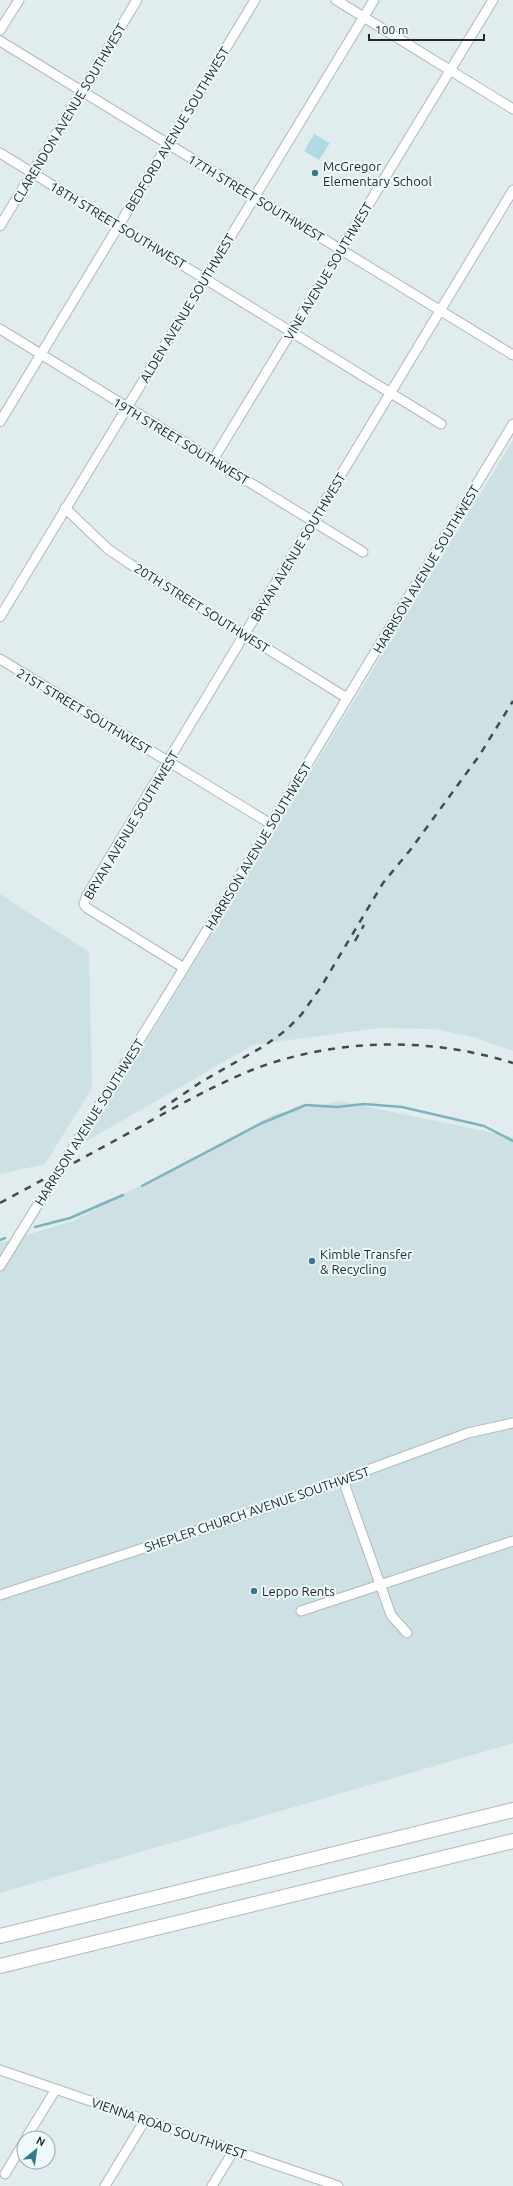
<svg xmlns="http://www.w3.org/2000/svg" width="513" height="2186" viewBox="0 0 513 2186" font-family="Ubuntu,sans-serif">
  <style>
    .built { fill: #cde0e4 }
    .green { fill: #b0dbe4 }
    .lines { fill: none; stroke-linecap: round; stroke-linejoin: round }
    .stream { stroke: #7db3be; stroke-width: 2.5 }
    .minor-casing { stroke: #aeb8bb; stroke-width: 11 }
    .highway-casing { stroke: #aeb8bb; stroke-width: 16 }
    .minor { stroke: #fff; stroke-width: 9 }
    .highway { stroke: #fff; stroke-width: 14 }
    .rail { stroke: #454a4b; stroke-width: 2.5; stroke-dasharray: 7 7; stroke-linecap: butt }
    .poi-dot { fill: #357a87; stroke: #eef9fc; stroke-width: 1.5 }
    .labels { text-anchor: middle; dominant-baseline: central; stroke-width: 4; stroke-linejoin: round; paint-order: stroke }
    .street-label { font-size: 13px; fill: #242829; stroke: #eef9fc }
    .poi-label { font-size: 13px; fill: #242829; stroke: #eef9fc; text-anchor: start }
  </style>
  <rect width="100%" height="100%" fill="#e1ecee"/>
  <g class="built">
    <polygon points="513,440 513,1051 473,1037 435,1029 379,1028 253,1045 85,1142"/>
    <polygon points="0,894 89,952 92,1088 45,1164 0,1174"/>
    <polygon points="340,1101 513,1137 513,1743 0,1893 0,1243 73,1221 275,1114"/>
  </g>
  <polygon class="green" points="314,134 330,143 319,160 304,151"/>
  <g class="lines">
    <g class="stream">
      <polyline points="142,1186 262,1123 306,1105 337,1107 364,1104 402,1107 484,1126 513,1141"/>
      <polyline points="35,1227 70,1218 123,1195"/>
      <polyline points="0,1240 5,1238"/>
    </g>
    <g class="minor-casing">
      <g id="minor">
        <polyline points="336,0 513,109"/>
        <polyline points="0,30 19,0"/>
        <polyline points="0,41 513,355"/>
        <polyline points="0,153 441,424"/>
        <polyline points="0,226 137,0"/>
        <polyline points="0,329 363,552"/>
        <polyline points="0,422 255,0"/>
        <polyline points="213,460 493,0"/>
        <polyline points="65,508 108,549 130,564 347,698"/>
        <polyline points="0,617 374,0"/>
        <polyline points="0,659 271,824"/>
        <polyline points="184,968 87,908 84,904 87,895 513,190"/>
        <polyline points="0,1266 184,968 513,424"/>
        <polyline points="343,1480 391,1615 407,1633"/>
        <polyline points="0,1595 251,1513 468,1433 513,1423"/>
        <polyline points="301,1611 513,1541"/>
        <polyline points="0,2070 338,2186"/>
        <polyline points="26,2138 56,2089"/>
        <polyline points="5,2174 24,2142"/>
        <polyline points="105,2186 145,2120"/>
        <polyline points="212,2186 234,2150"/>
      </g>
    </g>
    <g class="highway-casing">
      <g id="highway">
        <polyline points="0,1936 513,1810"/>
        <polyline points="0,1966 513,1841"/>
      </g>
    </g>
    <use href="#minor" class="minor"/>
    <use href="#highway" class="highway"/>
    <g class="rail">
      <polyline points="355,941 364,925"/>
      <polyline points="160,1110 201,1082 264,1046 285,1031 301,1015 321,987 383,883 411,849 479,756 513,701"/>
      <path d="M0,1203C46,1178 92,1153 138,1128C177,1106 216,1084 257,1068C339,1038 430,1037 513,1063"/>
    </g>
  </g>
  <g class="poi-dot">
    <circle cx="315" cy="173" r="4"/>
    <circle cx="312" cy="1261" r="4"/>
    <circle cx="254" cy="1591" r="4"/>
  </g>
  <g class="labels">
    <g class="street-label">
      <text transform="translate(69 113) rotate(-59)">CLARENDON AVENUE SOUTHWEST</text>
      <text transform="translate(177 129) rotate(-59)">BEDFORD AVENUE SOUTHWEST</text>
      <text transform="translate(256 198) rotate(31)">17TH STREET SOUTHWEST</text>
      <text transform="translate(118 225) rotate(31)">18TH STREET SOUTHWEST</text>
      <text transform="translate(328 271) rotate(-59)">VINE AVENUE SOUTHWEST</text>
      <text transform="translate(187 308) rotate(-59)">ALDEN AVENUE SOUTHWEST</text>
      <text transform="translate(181 441) rotate(31)">19TH STREET SOUTHWEST</text>
      <text transform="translate(298 547) rotate(-59)">BRYAN AVENUE SOUTHWEST</text>
      <text transform="translate(426 569) rotate(-59)">HARRISON AVENUE SOUTHWEST</text>
      <text transform="translate(202 608) rotate(32)">20TH STREET SOUTHWEST</text>
      <text transform="translate(84 711) rotate(31)">21ST STREET SOUTHWEST</text>
      <text transform="translate(131 825) rotate(-59)">BRYAN AVENUE SOUTHWEST</text>
      <text transform="translate(258 846) rotate(-59)">HARRISON AVENUE SOUTHWEST</text>
      <text transform="translate(89 1122) rotate(-58)">HARRISON AVENUE SOUTHWEST</text>
      <text transform="translate(257 1509) rotate(-19)">SHEPLER CHURCH AVENUE SOUTHWEST</text>
      <text transform="translate(169 2128) rotate(19)">VIENNA ROAD SOUTHWEST</text>
    </g>
    <g class="poi-label">
      <text x="323" y="166">McGregor<tspan x="323" dy="15">Elementary School</tspan></text>
      <text x="320" y="1254">Kimble Transfer<tspan x="320" dy="15">&amp; Recycling</tspan></text>
      <text x="262" y="1591">Leppo Rents</text>
    </g>
  </g>
  <g transform="translate(36 2150) rotate(29)"><circle r="19" fill="#eef9fc" stroke="#9da5a8"/>
  <path d="M0-3L7 15L0 10L-7 15Z" fill="#357a87"/>
  <text y="-6" font-size="11" font-weight="bold" text-anchor="middle" fill="#242829">N</text>
  </g>
  <path d="M369 34v6h115v-6" fill="none" stroke="#242829" stroke-width="2"/>
  <text x="375" y="34" font-size="12" fill="#242829" stroke="#eef9fc" stroke-width="3" paint-order="stroke">100 m</text>
</svg>
